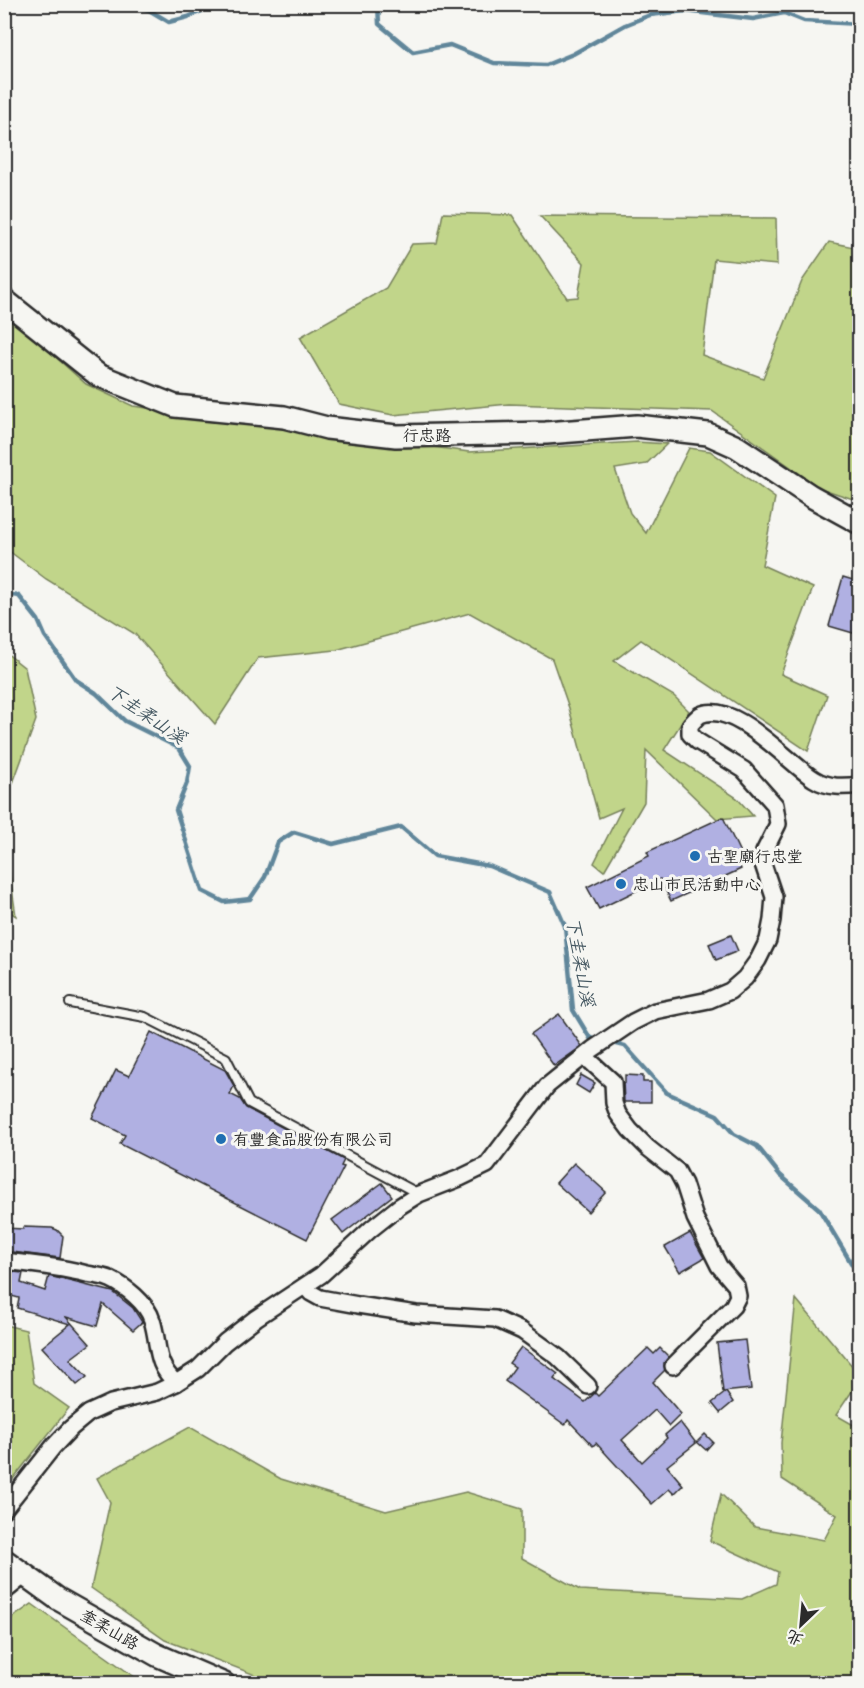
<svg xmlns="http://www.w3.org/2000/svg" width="864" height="1688" viewBox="0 0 864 1688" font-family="Delius,'LXGW WenKai TC',sans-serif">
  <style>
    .green { fill: #c1d58a; stroke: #76805a; stroke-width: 1.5 }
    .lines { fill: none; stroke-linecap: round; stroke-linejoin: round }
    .stream { stroke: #60869a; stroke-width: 4.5 }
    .building { fill: #b0b0e2; stroke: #2b2b2b; stroke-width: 1.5 }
    .lane-casing { stroke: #2b2b2b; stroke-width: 12 }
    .street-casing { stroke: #2b2b2b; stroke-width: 20 }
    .secondary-casing { stroke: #2b2b2b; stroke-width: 26 }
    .lane { stroke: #f6f6f2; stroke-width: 8 }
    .street { stroke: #f6f6f2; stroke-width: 15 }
    .secondary { stroke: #f6f6f2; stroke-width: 21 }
    .poi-dot { fill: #1f6fb2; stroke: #f6f6f2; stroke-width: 2 }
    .labels { text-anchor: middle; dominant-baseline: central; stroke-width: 6; stroke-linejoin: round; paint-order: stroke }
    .street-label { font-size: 16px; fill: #2b2b2b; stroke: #f6f6f2 }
    .poi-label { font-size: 16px; fill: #2b2b2b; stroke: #f6f6f2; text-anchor: start }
    .water-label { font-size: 18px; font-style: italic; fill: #455862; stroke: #f6f6f2 }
  </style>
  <rect width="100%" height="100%" fill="#f6f6f2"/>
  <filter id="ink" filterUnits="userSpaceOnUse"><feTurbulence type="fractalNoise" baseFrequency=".0167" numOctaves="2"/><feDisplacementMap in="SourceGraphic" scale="12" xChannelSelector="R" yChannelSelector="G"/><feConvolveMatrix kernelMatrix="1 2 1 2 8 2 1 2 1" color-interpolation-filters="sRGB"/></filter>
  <g filter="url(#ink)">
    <g class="green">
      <polygon points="443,213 512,215 567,298 578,297 584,263 540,216 776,218 777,265 714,259 702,355 763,378 802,281 829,242 859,248 859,501 820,488 712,411 509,404 393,415 339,404 300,337 386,288 412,244 437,243"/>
      <polygon points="5,312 86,384 133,406 469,452 637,442 667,444 646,464 615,469 630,513 646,533 689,448 710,451 775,498 762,565 813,588 781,674 827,695 808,751 641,640 614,661 674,696 689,711 664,750 737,798 753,816 717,819 646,750 644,802 604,871 594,863 622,808 599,818 569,708 552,659 470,613 336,650 258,658 215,724 135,634 46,579 5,548"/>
      <polygon points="5,652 25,668 36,720 5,805"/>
      <polygon points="4,840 5,840 16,916 5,909"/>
      <polygon points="796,1299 859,1374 859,1381 836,1415 859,1428 859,1683 276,1683 165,1640 91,1588 110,1502 97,1478 190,1427 281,1479 386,1511 466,1492 522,1509 522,1558 580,1590 742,1599 776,1584 778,1572 710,1541 721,1494 755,1527 824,1540 837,1515 782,1479 781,1443"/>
      <polygon points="5,1325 26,1330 34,1383 69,1408 5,1489"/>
      <polygon points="32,1604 143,1683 5,1683 5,1623"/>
    </g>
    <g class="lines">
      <g class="stream">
        <polyline points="127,4 149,10 169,22 188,17 218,4"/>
        <polyline points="378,4 379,24 413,52 450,45 494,63 546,65 573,54 625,25 650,15 685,11 753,19 784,13 804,21 860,24"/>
        <polyline points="4,594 19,596 38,620 45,636 76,680 96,693 125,721 179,748 190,766 187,783 176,810 202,891 224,902 250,899 265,877 278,842 294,832 333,844 401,827 435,856 489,866 550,892 565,926 573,1010 590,1038 598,1040"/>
        <polyline points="609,1042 625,1046 667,1093 717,1115 734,1134 757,1146 780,1175 819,1209 853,1266 860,1272"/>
      </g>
    </g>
    <g class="building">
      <polygon points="843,577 860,582 860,635 829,626"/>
      <polygon points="723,817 743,859 738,862 741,869 671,901 660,879 599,909 587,887 649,856 647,852"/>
      <polygon points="731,935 738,951 716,960 709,944"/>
      <polygon points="559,1014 582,1046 554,1066 531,1034"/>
      <polygon points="151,1032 225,1070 234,1086 230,1094 240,1099 246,1108 344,1160 341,1166 344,1167 307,1239 120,1144 125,1135 92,1118 116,1070 129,1076"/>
      <polygon points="581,1075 595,1083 589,1093 576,1085"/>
      <polygon points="625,1075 643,1076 643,1082 651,1082 651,1102 624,1102 623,1082 625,1083"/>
      <polygon points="574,1163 606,1192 588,1212 556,1183"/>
      <polygon points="382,1183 392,1196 343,1234 332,1220"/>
      <polygon points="24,1227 52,1228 57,1230 63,1236 60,1258 4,1251 5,1228 23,1229"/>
      <polygon points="690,1233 704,1258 680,1272 665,1247"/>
      <polygon points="4,1271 23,1273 21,1283 45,1291 49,1276 113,1292 133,1308 142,1322 133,1330 103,1304 97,1326 66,1317 90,1344 70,1359 87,1377 77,1385 42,1347 70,1324 17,1308 19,1298 4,1294"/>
      <polygon points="745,1340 751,1389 723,1392 717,1343"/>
      <polygon points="521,1347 558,1374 554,1379 585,1402 595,1393 598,1396 648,1348 654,1354 660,1348 669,1357 664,1363 665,1370 653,1382 681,1414 669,1426 655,1410 622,1440 642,1462 667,1438 665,1435 680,1422 696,1443 667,1466 683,1485 674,1494 669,1489 652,1504 596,1443 593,1446 568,1420 565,1425 505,1381 515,1367 509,1363"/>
      <polygon points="726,1392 733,1402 720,1413 712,1403"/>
      <polygon points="705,1434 713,1442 706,1450 697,1442"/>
    </g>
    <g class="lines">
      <g class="lane-casing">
        <polyline id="lane" points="70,1003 145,1017 226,1058 249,1103 419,1194"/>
      </g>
      <g class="street-casing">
        <g id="street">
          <polyline points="582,1058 590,1061 613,1082 614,1103 618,1114 630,1130 648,1148 677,1171 684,1184 695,1218 719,1266 736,1286 738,1296 733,1306 673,1366"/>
          <path d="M4,1261C32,1264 60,1267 87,1274C94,1275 103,1276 110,1279C125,1286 147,1303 152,1320C160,1346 154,1363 176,1383"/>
          <polyline points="305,1286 311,1293 320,1298 358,1305 416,1314 495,1319 522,1331 558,1357 588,1386"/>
          <path d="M4,1509L53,1447L71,1428L89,1413L111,1403L157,1392L176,1383L198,1369L225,1342L256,1318L321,1275L371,1229L400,1206L419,1194L460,1178L487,1165L547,1086L593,1049L633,1022L655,1011L709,1000L730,991L745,978L758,960L768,940L772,920L774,897L763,864L764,852L778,824L775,805L744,770L697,741L690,734V725C693,722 697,717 700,715C734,699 788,763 814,779C828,788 844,787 860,785"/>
          <polyline points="4,1592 25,1575"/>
        </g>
      </g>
      <g class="secondary-casing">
        <g id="secondary">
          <polyline points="4,300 98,375 175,406 284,417 327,428 396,436 546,433 637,426 708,434 737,447 811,496 860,523"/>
          <polyline points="4,1560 58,1599 157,1655 224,1684"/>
        </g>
      </g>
      <use href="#lane" class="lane"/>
      <use href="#street" class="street"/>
      <use href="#secondary" class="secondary"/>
    </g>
  </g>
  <g class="poi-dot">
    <circle cx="695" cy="856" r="6"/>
    <circle cx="621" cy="884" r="6"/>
    <circle cx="221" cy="1139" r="6"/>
  </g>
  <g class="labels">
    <g class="street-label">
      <text x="427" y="435">行忠路</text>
      <text transform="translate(110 1629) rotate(30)">奎柔山路</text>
    </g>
    <g class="poi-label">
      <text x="707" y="856">古聖廟行忠堂</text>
      <text x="633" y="884">忠山市民活動中心</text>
      <text x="233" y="1139">有豐食品股份有限公司</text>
    </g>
    <g class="water-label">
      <text transform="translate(147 714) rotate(34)">下圭柔山溪</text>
      <text transform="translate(581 962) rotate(80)">下圭柔山溪</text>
    </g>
  </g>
  <rect width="864" height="1688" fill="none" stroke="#f6f6f2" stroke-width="24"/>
  <rect x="12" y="12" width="840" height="1664" fill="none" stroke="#2b2b2b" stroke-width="2" filter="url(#ink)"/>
  <g transform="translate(801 1625) rotate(206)" stroke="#f6f6f2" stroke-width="4.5" paint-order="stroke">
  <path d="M0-4.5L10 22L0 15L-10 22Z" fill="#2b2b2b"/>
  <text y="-9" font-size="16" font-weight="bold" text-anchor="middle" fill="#2b2b2b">北</text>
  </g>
</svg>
